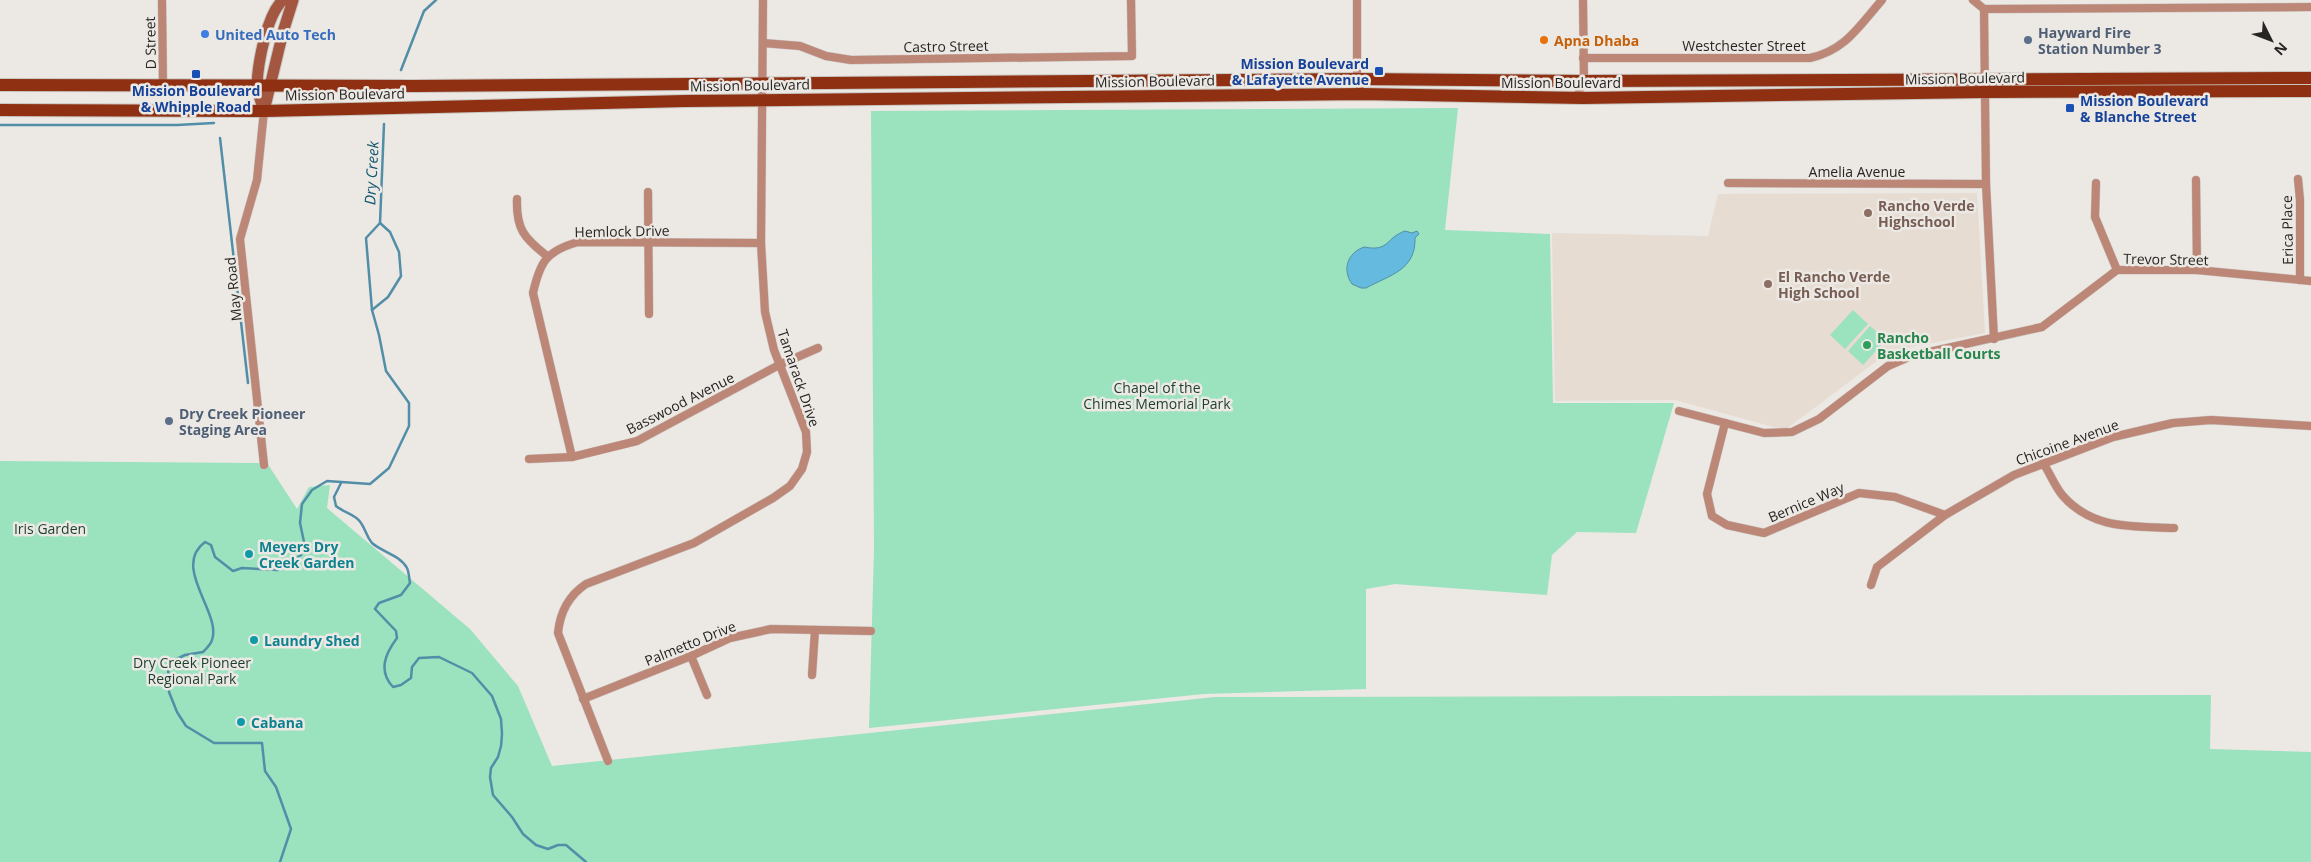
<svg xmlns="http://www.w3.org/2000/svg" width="2311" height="862" viewBox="0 0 2311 862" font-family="'Open Sans',sans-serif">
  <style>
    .built { fill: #e6dcd2 }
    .green { fill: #9be2bf }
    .water { fill: #65bbdf; stroke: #528ea7 }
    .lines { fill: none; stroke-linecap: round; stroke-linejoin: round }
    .stream { stroke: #528ea7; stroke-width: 2.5 }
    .street-casing { stroke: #c9c5c1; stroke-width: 9 }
    .secondary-casing { stroke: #c9c5c1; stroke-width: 13 }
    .primary-casing { stroke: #c9c5c1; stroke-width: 14 }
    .street { stroke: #bd8777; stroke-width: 8 }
    .secondary { stroke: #a35640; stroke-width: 11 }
    .primary { stroke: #8e3011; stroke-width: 12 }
    .shop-dot { fill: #3f7fe0; stroke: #ece8e4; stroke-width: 2 }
    .food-dot { fill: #e8710a; stroke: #ece8e4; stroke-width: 2 }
    .service-dot { fill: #5c6f8a; stroke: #ece8e4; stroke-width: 2 }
    .transit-dot { fill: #1a4fb4; stroke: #ece8e4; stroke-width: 2 }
    .education-dot { fill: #8d6e63; stroke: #ece8e4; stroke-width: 2 }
    .leisure-dot { fill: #2e9e5b; stroke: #ece8e4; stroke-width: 2 }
    .culture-dot { fill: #0f9aa8; stroke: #ece8e4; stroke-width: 2 }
    .labels { text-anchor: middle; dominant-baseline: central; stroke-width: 5; stroke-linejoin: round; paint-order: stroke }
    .service-label { font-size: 14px; font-weight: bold; fill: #4e5e75; stroke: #ece8e4; text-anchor: start }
    .shop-label { font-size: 14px; font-weight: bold; fill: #366cbe; stroke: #ece8e4; text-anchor: start }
    .food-label { font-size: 14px; font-weight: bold; fill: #c56008; stroke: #ece8e4; text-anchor: start }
    .street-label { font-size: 14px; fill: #272523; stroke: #ece8e4 }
    .transit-label { font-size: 14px; font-weight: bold; fill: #164399; stroke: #ece8e4; text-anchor: end }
    .education-label { font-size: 14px; font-weight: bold; fill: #785e54; stroke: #ece8e4; text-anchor: start }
    .leisure-label { font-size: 14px; font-weight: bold; fill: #27864d; stroke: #ece8e4; text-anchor: start }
    .park-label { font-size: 14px; fill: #1b3f2f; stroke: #ece8e4 }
    .culture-label { font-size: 14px; font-weight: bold; fill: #0d838f; stroke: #ece8e4; text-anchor: start }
    .water-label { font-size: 15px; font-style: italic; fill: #10576f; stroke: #ece8e4 }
  </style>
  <rect width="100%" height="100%" fill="#ece8e4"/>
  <polygon class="built" points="1977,193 1985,333 1890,351 1785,430 1675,400 1555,401 1552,233 1708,236 1718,194"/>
  <g class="green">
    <polygon points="1458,108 1445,230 1550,234 1553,403 1674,403 1636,533 1577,532 1552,555 1547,595 1395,584 1366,589 1366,689 1204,694 869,728 874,549 871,111"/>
    <polygon points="1853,310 1868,324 1845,349 1830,335"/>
    <polygon points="1870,326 1886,340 1863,365 1848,351"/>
    <polygon points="0,461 267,463 297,509 309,487 330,485 327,508 470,629 518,686 552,766 1215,697 2211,695 2210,749 2311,752 2311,862 0,862"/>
  </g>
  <path class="water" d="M1405,231L1412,233L1417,231L1419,234L1415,238C1416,270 1390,275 1366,288H1361L1352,284C1342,270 1347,253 1364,247C1390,252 1385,238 1405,231Z"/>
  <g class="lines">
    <g class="stream">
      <polyline points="401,70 424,11 436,0"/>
      <polyline points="0,125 177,125 214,123"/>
      <polyline points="220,138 248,383"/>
      <polyline points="372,310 388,297 401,276 399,252 390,232 380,223"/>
      <path d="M341,483L334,497L336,506C344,513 356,514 361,523C366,530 366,536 372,543C382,552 400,555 407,568C409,572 409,578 410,583L401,595L379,603L375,609L396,631L397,638C385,654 378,671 393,687L401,685L411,678L412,667L419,658L439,657L472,673L492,696L501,719L502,734L501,746L498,757L491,768L490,777L493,795L512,817L523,834L536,845L548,849L558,845H566L586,862"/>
      <path d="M280,862L291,829L276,787L265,771L262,743H214L186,726L177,712L169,692L168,663L185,655L203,652C206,649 211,644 212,640C222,613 171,567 205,542L211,545L215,557L233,571L242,568L278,570L301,555L304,542L300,523L302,504L312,490L327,481L370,484L389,468L409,426V403L386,371L379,335L372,310L366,238L380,223L384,124"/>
    </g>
    <g class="street-casing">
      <g id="street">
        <polyline points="162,0 163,86"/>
        <polyline points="1357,0 1357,79 1362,94"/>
        <polyline points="1973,0 1984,9 1986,184 1994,339"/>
        <polyline points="1984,9 2311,7"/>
        <polyline points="763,43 800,46 826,56 851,60 1132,56 1131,0"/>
        <path d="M1583,58H1810C1846,50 1859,26 1882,0"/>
        <polyline points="1576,98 1584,81 1583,0"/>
        <polyline points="2298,179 2300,200 2300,280"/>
        <polyline points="2196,180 2197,270"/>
        <polyline points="1728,183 1986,184"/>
        <polyline points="2096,183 2095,217 2117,270"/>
        <polyline points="648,192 649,314"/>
        <path d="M517,199C516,229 524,238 547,256"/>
        <polyline points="1679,411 1764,433 1792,432 1819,419 1888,366 1911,356 2042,327 2117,270 2197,270 2311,281"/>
        <polyline points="1725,423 1707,494 1712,516 1727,525 1764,533 1859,493 1895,497 1945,515"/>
        <path d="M572,457L533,293C540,262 546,251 578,242L761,243"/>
        <polyline points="529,459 572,457 637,441 779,365 818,348"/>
        <path d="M2043,463C2050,473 2055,487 2063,496C2093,530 2133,526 2174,528"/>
        <polyline points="264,465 240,239 257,180 264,111"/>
        <polyline points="1871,585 1877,567 1945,515 2014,475 2113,437 2173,423 2211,420 2311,426"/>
        <polyline points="691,656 707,695"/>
        <polyline points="812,675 815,630"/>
        <polyline points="583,699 691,656 730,638 771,629 871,631"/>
        <path d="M608,761L558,633C560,612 568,596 586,584L694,543L773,498L790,486L802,469L807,452L806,432L774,350L765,312L761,243L763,0"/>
      </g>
    </g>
    <g class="secondary-casing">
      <g id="secondary">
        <path d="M264,111C262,103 257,93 257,85C258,62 267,14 283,0"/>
        <polyline points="264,111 283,32 293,0"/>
      </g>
    </g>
    <g class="primary-casing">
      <g id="primary">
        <polyline points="0,85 415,86 1357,79 1584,81 2311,78"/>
        <polyline points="0,110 264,111 685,101 1271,95 1362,94 1583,98 1984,92 2311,91"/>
      </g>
    </g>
    <use href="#street" class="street"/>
    <use href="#secondary" class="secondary"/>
    <use href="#primary" class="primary"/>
  </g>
  <circle class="shop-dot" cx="205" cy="34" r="5"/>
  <circle class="food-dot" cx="1544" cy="40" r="5"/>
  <g class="service-dot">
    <circle cx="2028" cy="40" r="5"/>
    <circle cx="169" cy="421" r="5"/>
  </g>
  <g class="transit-dot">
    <rect x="1374" y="66" width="10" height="10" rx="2.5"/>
    <rect x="191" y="69" width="10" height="10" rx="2.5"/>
    <rect x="2065" y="103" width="10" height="10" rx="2.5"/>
  </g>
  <g class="education-dot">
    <circle cx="1868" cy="213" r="5"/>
    <circle cx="1768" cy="284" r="5"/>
  </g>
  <circle class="leisure-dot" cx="1867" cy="345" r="5"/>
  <g class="culture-dot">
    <circle cx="249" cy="554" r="5"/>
    <circle cx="254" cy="640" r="5"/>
    <circle cx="241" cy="722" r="5"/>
  </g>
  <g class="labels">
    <g class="service-label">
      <text x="2038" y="32">Hayward Fire<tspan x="2038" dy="16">Station Number 3</tspan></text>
      <text x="179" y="413">Dry Creek Pioneer<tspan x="179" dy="16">Staging Area</tspan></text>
    </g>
    <g class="shop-label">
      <text x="215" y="34">United Auto Tech</text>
    </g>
    <g class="food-label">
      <text x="1554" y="40">Apna Dhaba</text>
    </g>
    <g class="street-label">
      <text transform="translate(150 43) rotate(-91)">D Street</text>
      <text x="1744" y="45">Westchester Street</text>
      <text transform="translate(946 46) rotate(-1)">Castro Street</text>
      <text transform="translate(1965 78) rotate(-1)">Mission Boulevard</text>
      <text transform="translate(1155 81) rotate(-1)">Mission Boulevard</text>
      <text x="1561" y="82">Mission Boulevard</text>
      <text transform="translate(750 85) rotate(-1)">Mission Boulevard</text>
      <text transform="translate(345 94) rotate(-1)">Mission Boulevard</text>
      <text x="1857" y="171">Amelia Avenue</text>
      <text transform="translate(2287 230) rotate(-91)">Erica Place</text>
      <text transform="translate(622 231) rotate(-1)">Hemlock Drive</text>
      <text transform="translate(2166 259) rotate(1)">Trevor Street</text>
      <text transform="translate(233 289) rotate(-96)">May Road</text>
      <text transform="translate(799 378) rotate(71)">Tamarack Drive</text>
      <text transform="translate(680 403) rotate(-27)">Basswood Avenue</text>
      <text transform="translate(2067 442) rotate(-20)">Chicoine Avenue</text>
      <text transform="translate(1806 502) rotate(-23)">Bernice Way</text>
      <text transform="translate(690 643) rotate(-22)">Palmetto Drive</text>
    </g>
    <g class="transit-label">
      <text x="1369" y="63">Mission Boulevard<tspan x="1369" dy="16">&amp; Lafayette Avenue</tspan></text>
      <text x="196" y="90" text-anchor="middle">Mission Boulevard<tspan x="196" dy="16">&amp; Whipple Road</tspan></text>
      <text x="2080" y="100" text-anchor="start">Mission Boulevard<tspan x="2080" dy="16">&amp; Blanche Street</tspan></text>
    </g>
    <g class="education-label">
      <text x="1878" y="205">Rancho Verde<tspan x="1878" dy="16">Highschool</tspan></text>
      <text x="1778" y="276">El Rancho Verde<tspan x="1778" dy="16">High School</tspan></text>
    </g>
    <g class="leisure-label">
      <text x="1877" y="337">Rancho<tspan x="1877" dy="16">Basketball Courts</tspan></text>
    </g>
    <g class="park-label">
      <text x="1157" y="387">Chapel of the<tspan x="1157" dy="16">Chimes Memorial Park</tspan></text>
      <text x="50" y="528">Iris Garden</text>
      <text x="192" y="662">Dry Creek Pioneer<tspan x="192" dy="16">Regional Park</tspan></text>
    </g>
    <g class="culture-label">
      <text x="259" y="546">Meyers Dry<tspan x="259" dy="16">Creek Garden</tspan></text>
      <text x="264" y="640">Laundry Shed</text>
      <text x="251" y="722">Cabana</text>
    </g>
    <g class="water-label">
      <text transform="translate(371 173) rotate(-87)">Dry Creek</text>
    </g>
  </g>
  <g transform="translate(2271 40) rotate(132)" stroke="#ece8e4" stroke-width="4" paint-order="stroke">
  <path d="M0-4L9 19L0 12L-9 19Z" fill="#272523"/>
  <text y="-8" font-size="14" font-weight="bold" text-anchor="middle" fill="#272523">N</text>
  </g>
</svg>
